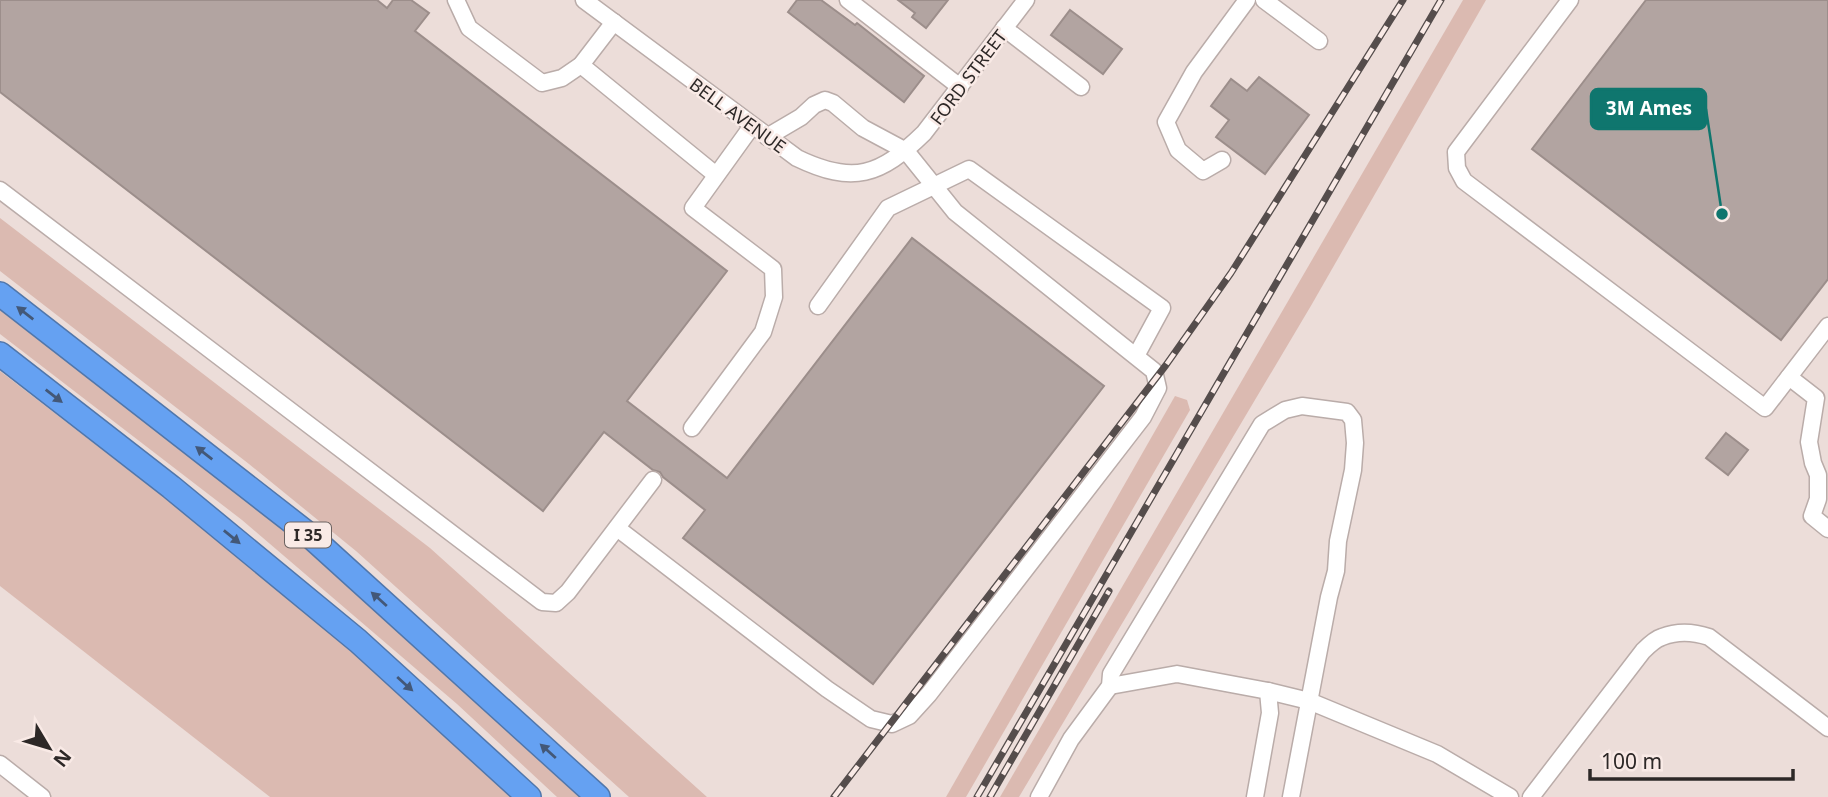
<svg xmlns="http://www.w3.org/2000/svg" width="1828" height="797" viewBox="0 0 1828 797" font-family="'Noto Sans',sans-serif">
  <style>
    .green { fill: #dbbab1 }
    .building { fill: #b2a4a1; stroke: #9c8e8b; stroke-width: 2 }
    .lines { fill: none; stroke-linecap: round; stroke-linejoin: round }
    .minor-casing { stroke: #baaca9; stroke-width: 19 }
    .highway-casing { stroke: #5177ab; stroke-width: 26 }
    .minor { stroke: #fff; stroke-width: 16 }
    .highway { stroke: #65a1f2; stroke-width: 23 }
    .rail-casing { stroke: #554d4c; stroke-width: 7 }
    .rail { stroke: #f9eae6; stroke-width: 4.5; stroke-dasharray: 13; stroke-linecap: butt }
    .oneway { fill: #435878 }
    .labels { text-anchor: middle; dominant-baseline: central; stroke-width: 5; stroke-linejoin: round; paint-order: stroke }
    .shield { fill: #f9eae6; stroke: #6a6260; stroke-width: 2 }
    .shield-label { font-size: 16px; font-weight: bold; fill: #2d2827 }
    .street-label { font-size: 18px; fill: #2d2827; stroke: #f9eae6 }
    .leader { fill: none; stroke: #0f766e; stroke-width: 2.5 }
    .callout-dot { fill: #0f766e; stroke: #f9eae6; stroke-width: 2.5 }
    .callout { fill: #0f766e; stroke: #0f766e; stroke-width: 2.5 }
    .callout-label { font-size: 19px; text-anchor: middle; font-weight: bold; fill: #fff }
  </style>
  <rect width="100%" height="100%" fill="#ecddd9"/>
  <g class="green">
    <polygon points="1463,0 1486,0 1312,304 1019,797 1000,797"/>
    <polygon points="0,218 430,548 707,797 629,797 356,551 249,464 0,271"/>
    <polygon points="0,310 289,533 585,797 557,797 457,704 242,520 0,334"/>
    <polygon points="0,371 247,561 351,648 515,797 270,797 0,586"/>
    <polygon points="1175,396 1187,400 1190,410 966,797 946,797"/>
  </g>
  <g class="building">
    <polygon points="0,0 377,0 387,8 393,0 411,0 429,13 415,31 727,271 627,401 727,478 912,238 1104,386 873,684 683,538 705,510 663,477 660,472 653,470 604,432 543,511 0,92"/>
    <polygon points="797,0 821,0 855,25 857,23 924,76 904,102 788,12"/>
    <polygon points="898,0 948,0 926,28 912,17 915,13"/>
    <polygon points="1646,0 1828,0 1828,279 1781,340 1532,149"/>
    <polygon points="1070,10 1122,49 1103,74 1051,35"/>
    <polygon points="1259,77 1309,115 1265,174 1216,137 1229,120 1211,106 1231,79 1247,91"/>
    <polygon points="1726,433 1748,450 1728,475 1706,458"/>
  </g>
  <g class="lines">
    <g class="minor-casing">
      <g id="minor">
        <polyline points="456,0 469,28 542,83 562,78 581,65 614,22"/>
        <path d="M584,0L797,158C853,185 880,176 924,133L1026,0"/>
        <polyline points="848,0 960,87"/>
        <polyline points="1264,0 1319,41"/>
        <polyline points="1570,0 1456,152 1457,168 1464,181 1765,408 1828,326"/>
        <polyline points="1004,28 1081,87"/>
        <polyline points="581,65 716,175"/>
        <polyline points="1222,160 1203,171 1178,150 1166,122 1194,72 1247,0"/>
        <polyline points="0,190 542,602 556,603 568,592 653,480"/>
        <polyline points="818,306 888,208 969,169 1162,308 1136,356"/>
        <polyline points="1789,377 1816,398 1809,442 1813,463 1818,475 1818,499 1812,516 1828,529"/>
        <polyline points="692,428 763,332 774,297 773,269 693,208 752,126"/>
        <polyline points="617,528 827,689 871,719 892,724 909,716 929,694 1143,417 1158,388 1154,371 955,212 906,151 863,128 833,103 825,100 814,105 801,117 767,137"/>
        <polyline points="1110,686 1177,674 1268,691 1270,713 1255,797"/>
        <polyline points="1268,691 1309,701 1437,754 1510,797"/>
        <polyline points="0,764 42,797"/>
        <polyline points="1039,797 1071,739 1110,686 1111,674 1262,424 1285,410 1302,406 1347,412 1353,420 1355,443 1353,470 1338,541 1336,571 1329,597 1291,797"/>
        <path d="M1531,797L1643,651C1648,646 1655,639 1662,637C1677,631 1694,632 1709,637L1828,728"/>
      </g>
    </g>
    <g class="highway-casing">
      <g id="highway">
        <polyline points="0,294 308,534 598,797"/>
        <polyline points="0,354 171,487 358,641 529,797"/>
      </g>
    </g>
    <use href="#minor" class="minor"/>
    <use href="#highway" class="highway"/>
    <g class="rail-casing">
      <g id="rail">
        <polyline points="834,797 1166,365 1231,273 1403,0"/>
        <polyline points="977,797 1441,0"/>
        <polyline points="990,797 1109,591"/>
      </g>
    </g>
    <use href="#rail" class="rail"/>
  </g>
  <defs><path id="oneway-solid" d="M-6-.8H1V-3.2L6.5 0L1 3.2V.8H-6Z" transform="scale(1.75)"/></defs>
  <g class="oneway">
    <use href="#oneway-solid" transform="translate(25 313) rotate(-142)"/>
    <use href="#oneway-solid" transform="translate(54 396) rotate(38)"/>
    <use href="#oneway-solid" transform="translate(204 453) rotate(-142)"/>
    <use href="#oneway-solid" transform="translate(232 537) rotate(39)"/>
    <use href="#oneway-solid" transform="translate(379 599) rotate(-138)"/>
    <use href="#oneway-solid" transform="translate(405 684) rotate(42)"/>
    <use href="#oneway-solid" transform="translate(548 751) rotate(-138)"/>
  </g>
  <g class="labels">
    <rect class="shield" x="285" y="522.5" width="46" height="25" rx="5"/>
    <g class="shield-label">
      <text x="308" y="535">I 35</text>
    </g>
    <g class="street-label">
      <text transform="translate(968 77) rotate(-53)">FORD STREET</text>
      <text transform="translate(738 115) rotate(36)">BELL AVENUE</text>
    </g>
  </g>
  <path class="leader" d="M1722 214L1706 109"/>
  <circle class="callout-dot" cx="1722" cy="214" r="7"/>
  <rect class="callout" x="1591" y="89" width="115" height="40" rx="7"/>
  <g class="callout-label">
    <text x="1649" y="115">3M Ames</text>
  </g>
  <g transform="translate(49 748) rotate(128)" stroke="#f9eae6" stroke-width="5" paint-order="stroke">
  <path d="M0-5L12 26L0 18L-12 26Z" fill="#2d2827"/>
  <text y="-10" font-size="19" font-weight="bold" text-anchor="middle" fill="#2d2827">N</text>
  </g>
  <path d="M1590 769v10h203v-10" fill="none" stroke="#2d2827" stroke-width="3.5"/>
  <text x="1601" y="769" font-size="21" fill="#2d2827" stroke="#f9eae6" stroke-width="5" paint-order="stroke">100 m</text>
</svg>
